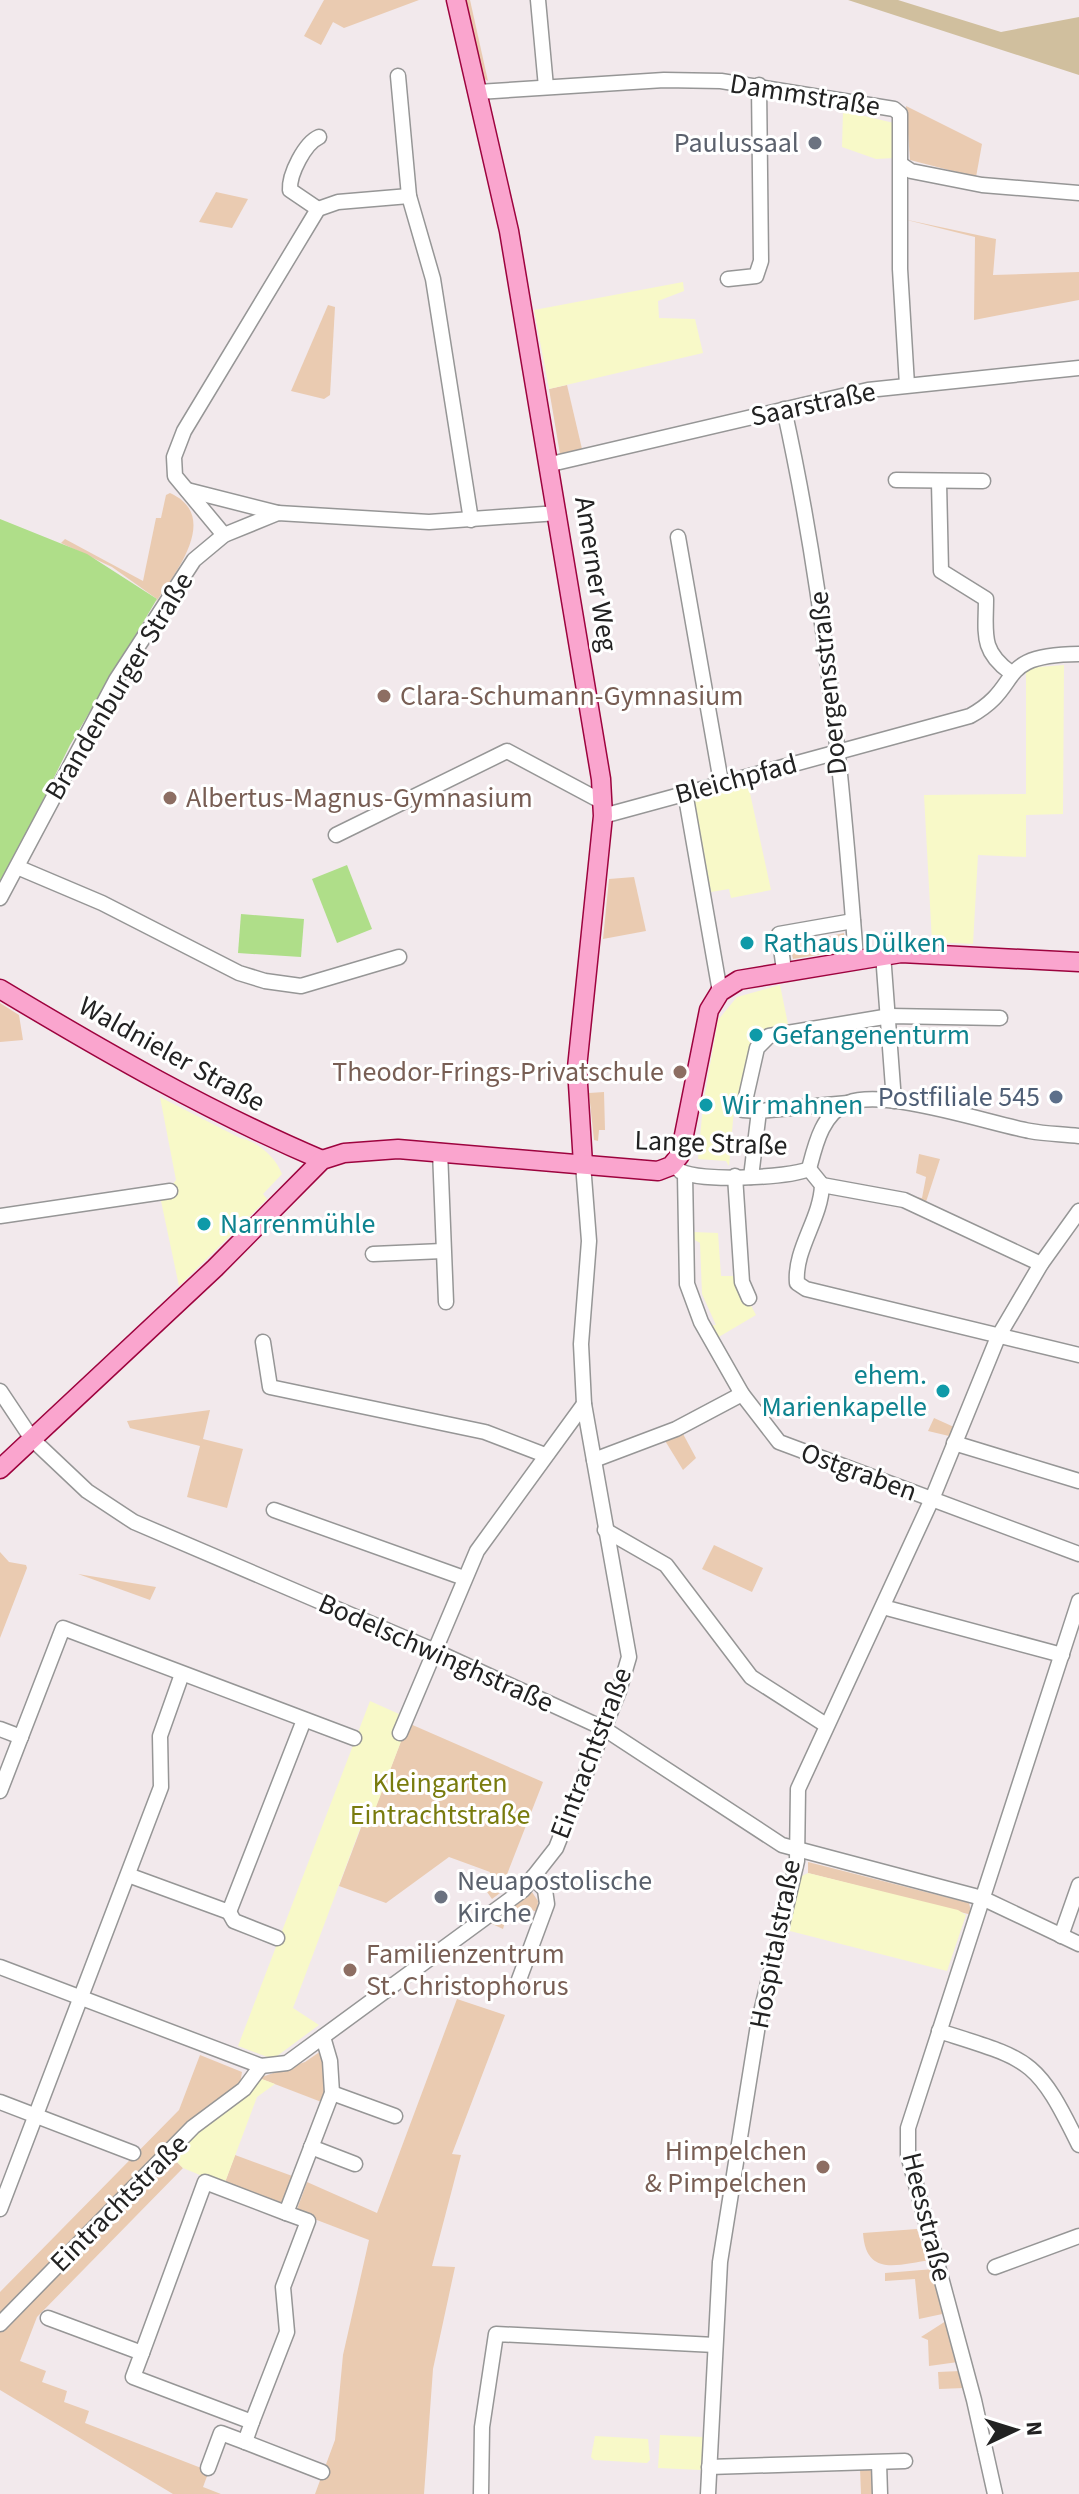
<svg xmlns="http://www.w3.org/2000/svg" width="1079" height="2494" viewBox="0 0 1079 2494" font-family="'Source Sans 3',sans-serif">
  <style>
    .grass { fill: #eacbb1 }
    .forest { fill: #d0bf9e }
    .park { fill: #f8f9c8 }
    .pitch { fill: #afde89 }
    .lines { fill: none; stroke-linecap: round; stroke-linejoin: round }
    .minor-casing { stroke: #969696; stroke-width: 17 }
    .major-casing { stroke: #9d033e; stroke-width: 21 }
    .minor { stroke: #fff; stroke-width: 14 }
    .major { stroke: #faa5ce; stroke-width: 18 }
    .worship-dot { fill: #6b7280; stroke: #fff; stroke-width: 3 }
    .education-dot { fill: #8d6e63; stroke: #fff; stroke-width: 3 }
    .culture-dot { fill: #0f9aa8; stroke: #fff; stroke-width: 3 }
    .service-dot { fill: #5c6f8a; stroke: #fff; stroke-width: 3 }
    .labels { text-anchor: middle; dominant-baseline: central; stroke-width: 6; stroke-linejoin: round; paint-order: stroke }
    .street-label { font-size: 28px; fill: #222; stroke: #fff }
    .worship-label { font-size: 28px; fill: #5b616d; stroke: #fff; text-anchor: end }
    .education-label { font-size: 28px; fill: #785e54; stroke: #fff; text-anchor: start }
    .culture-label { font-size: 28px; fill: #0d838f; stroke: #fff; text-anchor: start }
    .service-label { font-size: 28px; fill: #4e5e75; stroke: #fff; text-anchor: end }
    .park-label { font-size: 28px; fill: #797b0e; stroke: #fff }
  </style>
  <rect width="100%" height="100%" fill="#f2e9ec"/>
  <g class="grass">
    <polygon points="324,0 419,0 344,28 333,22 321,45 304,36"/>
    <polygon points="462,0 470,0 488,81 479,76"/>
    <polygon points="906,106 982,144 976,177 910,160"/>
    <polygon points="216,192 248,199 232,228 199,222"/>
    <polygon points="903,219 996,239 993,275 1079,272 1079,300 974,320 975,237"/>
    <polygon points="328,305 335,307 330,395 324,399 291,391"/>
    <polygon points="567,385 582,449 560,454 549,389"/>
    <path d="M170,493C221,516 176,572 156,602L157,599L112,567L61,543L65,539L143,581L156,518H161L166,495Z"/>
    <polygon points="634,877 646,931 603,939 609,879"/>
    <polygon points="844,933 846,950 793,959 790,945"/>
    <polygon points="0,1003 19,1015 23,1040 0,1042"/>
    <polygon points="604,1092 605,1130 599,1130 598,1141 594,1140 589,1093"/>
    <polygon points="919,1154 940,1159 925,1205 900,1195 922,1198 926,1177 916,1173"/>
    <polygon points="210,1410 203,1439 243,1449 227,1508 187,1497 200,1446 130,1428 127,1421"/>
    <polygon points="934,1418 954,1427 949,1436 928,1431"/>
    <polygon points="682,1432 696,1458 683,1470 664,1439"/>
    <polygon points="714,1545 763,1568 752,1592 702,1569"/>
    <polygon points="0,1552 9,1562 26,1565 27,1568 0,1638"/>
    <polygon points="78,1574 156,1587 150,1600"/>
    <polygon points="408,1723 543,1782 506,1877 516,1881 492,1899 485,1889 490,1872 449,1857 386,1903 339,1886 362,1825 368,1827"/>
    <polygon points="808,1862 969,1903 972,1915 808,1873"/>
    <polygon points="532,1892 538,1901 537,1912 521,1906 507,1915 503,1929 490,1923"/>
    <polygon points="457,1999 505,2015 452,2154 461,2155 432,2266 455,2267 433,2369 424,2494 315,2494 335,2440 343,2355 369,2240 296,2212 307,2182 377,2213"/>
    <polygon points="321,2051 328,2077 324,2103 259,2078 305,2062"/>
    <polygon points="200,2055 242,2072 240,2084 0,2315 0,2292 179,2110"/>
    <polygon points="235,2155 295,2177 284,2208 224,2185"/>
    <polygon points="172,2157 183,2168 37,2317 20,2361 46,2371 42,2382 67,2391 64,2402 89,2411 85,2423 209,2471 203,2487 221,2494 173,2494 0,2390 0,2332"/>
    <path d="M917,2229L924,2252H929L931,2260C899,2264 866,2278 863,2233Z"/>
    <polygon points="934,2269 947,2313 919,2319 915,2279 885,2281 885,2273"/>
    <polygon points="949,2319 958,2362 929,2366 928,2340 921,2337"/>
    <polygon points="960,2371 964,2388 939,2389 938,2372"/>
    <polygon points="860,2468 873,2471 877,2494 861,2494"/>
  </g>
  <polygon class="forest" points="848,0 898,0 1001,32 1079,17 1079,75"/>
  <g class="park">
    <polygon points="843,111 894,123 894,158 876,159 842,147"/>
    <polygon points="683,282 684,291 658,301 659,318 695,319 703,353 549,389 534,310"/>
    <polygon points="1064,665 1063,814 1026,815 1026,857 978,855 973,944 932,942 924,795 1026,794 1026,668"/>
    <polygon points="748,784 771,890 731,898 729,889 711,892 694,799"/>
    <polygon points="780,985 789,1029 763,1034 742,1109 734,1109 729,1166 726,1161 698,1159 703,1105 718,1020 737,997"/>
    <path d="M160,1097L240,1138C258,1142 275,1156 282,1174L263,1194L267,1199L179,1286L161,1201L176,1180Z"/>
    <polygon points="693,1232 718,1233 721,1276 739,1276 740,1285 756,1315 717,1338 707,1326 716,1325 702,1294 700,1243 693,1239"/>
    <polygon points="370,1701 399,1714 398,1718 408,1723 368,1828 361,1826 293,2008 319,2025 273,2059 238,2046"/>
    <polygon points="808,1873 958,1910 966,1915 947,1971 786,1930 800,1877"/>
    <polygon points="259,2078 275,2084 257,2097 224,2185 183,2168 172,2157 197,2131 251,2091"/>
    <polygon points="660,2435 703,2437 702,2470 658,2468"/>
    <polygon points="595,2436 648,2439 650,2460 647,2463 594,2460 591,2457"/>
  </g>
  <g class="pitch">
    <polygon points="0,519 87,554 157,599 70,745 0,887"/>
    <polygon points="347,865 372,929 337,943 312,879"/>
    <polygon points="241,914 304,919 301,957 238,953"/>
  </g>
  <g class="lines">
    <g class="minor-casing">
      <g id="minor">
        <polyline points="538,0 546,87"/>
        <polyline points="398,76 409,196 433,279 471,520"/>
        <polyline points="478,92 664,80 721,81 894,109 900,114 900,269 907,385"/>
        <polyline points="902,165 911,171 982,185 1079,193"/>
        <path d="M318,209L290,190C289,174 305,143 319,137"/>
        <polyline points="728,279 756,276 761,261 759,85"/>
        <path d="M784,409C824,589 842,774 856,958"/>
        <polyline points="551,464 868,390 1079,368"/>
        <polyline points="896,480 983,481"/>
        <path d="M939,482L941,571L986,599C986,633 980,650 1010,672"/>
        <polyline points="187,490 278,513"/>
        <polyline points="224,535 175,476 174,457 184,431 318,209 338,202 409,196"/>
        <polyline points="678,537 721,782"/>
        <polyline points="685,792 720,992"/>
        <path d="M603,816L970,716C1026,685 992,655 1079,654"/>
        <polyline points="336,835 507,751 597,799 603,798"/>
        <polyline points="17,867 102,903 239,973 265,981 301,986 399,957"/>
        <polyline points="0,898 116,680 194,560 224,535 278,513 429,522 558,513"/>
        <polyline points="883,954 894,1101"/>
        <polyline points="784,970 779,934 853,921"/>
        <polyline points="759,1111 743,1110 757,1048 769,1036 890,1016 1000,1018"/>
        <polyline points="440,1151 446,1302"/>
        <path d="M809,1169L822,1185C821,1219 794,1249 797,1283L806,1289L1079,1355"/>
        <path d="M809,1169C815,1146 822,1113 848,1103C885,1088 988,1123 1030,1131C1046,1134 1063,1134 1079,1136"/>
        <path d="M680,1171C700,1182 787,1178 809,1169"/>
        <polyline points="685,1174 687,1284 701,1322 742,1394 779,1442 1079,1554"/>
        <polyline points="735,1176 742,1282 749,1298"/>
        <polyline points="751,1177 759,1111 848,1103"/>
        <polyline points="822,1185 904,1200 1041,1264"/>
        <polyline points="0,1216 170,1191"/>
        <polyline points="373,1254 443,1251"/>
        <polyline points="263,1342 270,1387 485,1432 545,1455"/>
        <polyline points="0,1391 32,1439 87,1491 134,1522 433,1650 603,1728 782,1845 982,1898 1079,1944"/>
        <polyline points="954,1443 1079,1481"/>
        <polyline points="594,1460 676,1429 742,1394"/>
        <polyline points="274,1510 464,1578"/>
        <polyline points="605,1530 666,1565 751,1677 826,1725"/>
        <polyline points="883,1607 1062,1655"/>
        <polyline points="0,1729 21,1737"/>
        <polyline points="400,1733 477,1551 584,1404"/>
        <polyline points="0,1791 63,1628 354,1738"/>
        <polyline points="128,1875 229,1912 304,1720"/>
        <polyline points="229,1912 234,1921 277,1938"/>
        <polyline points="1061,1936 1079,1885"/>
        <polyline points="0,1967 261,2066 287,2063 523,1890 556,1848 619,1691 629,1657 584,1404 581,1344 589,1241 583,1164"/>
        <polyline points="517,1985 547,1904 545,1890 533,1877"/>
        <path d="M939,2031C1030,2060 1036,2057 1079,2145"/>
        <polyline points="332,2093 395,2116"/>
        <polyline points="0,2102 133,2153"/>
        <polyline points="311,2147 355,2164"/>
        <polyline points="0,2209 161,1787 160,1736 182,1674"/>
        <polyline points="995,2267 1079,2236"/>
        <polyline points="48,2318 142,2353 133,2377 252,2422 245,2442 322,2472"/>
        <polyline points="0,2324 193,2127 244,2089 261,2066"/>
        <polyline points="142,2353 205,2182 286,2213"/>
        <polyline points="252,2422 287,2332 283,2287 308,2221 286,2213 332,2093 330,2061 323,2037"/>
        <polyline points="879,2463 880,2494"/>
        <polyline points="709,2467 905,2461"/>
        <polyline points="208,2468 221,2433 245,2442"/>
        <polyline points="481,2494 482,2427 496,2334 715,2345"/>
        <polyline points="708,2494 720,2262 758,2025 797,1861 798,1789 932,1499 998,1337 1041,1264 1079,1211"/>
        <polyline points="995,2494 974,2400 908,2155 908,2128 1079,1601"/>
      </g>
    </g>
    <g class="major-casing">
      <g id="major">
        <polyline points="456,0 509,231 601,779 603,816 577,1068 583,1164"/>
        <path d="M0,989C105,1052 209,1112 322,1160"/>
        <polyline points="0,1469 215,1268 322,1160 344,1153 398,1149 658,1171 671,1166 680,1155 709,1010 720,992 739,980 901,953 1079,962"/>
      </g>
    </g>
    <use href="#minor" class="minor"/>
    <use href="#major" class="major"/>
  </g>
  <g class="worship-dot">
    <circle cx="815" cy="143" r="8"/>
    <circle cx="441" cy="1897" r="8"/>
  </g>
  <g class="education-dot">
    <circle cx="384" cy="696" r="8"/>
    <circle cx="170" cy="798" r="8"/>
    <circle cx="680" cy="1072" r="8"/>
    <circle cx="350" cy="1970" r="8"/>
    <circle cx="823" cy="2167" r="8"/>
  </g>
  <g class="culture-dot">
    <circle cx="747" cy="943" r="8"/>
    <circle cx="756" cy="1035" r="8"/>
    <circle cx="706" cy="1105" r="8"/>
    <circle cx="204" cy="1224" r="8"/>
    <circle cx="943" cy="1391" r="8"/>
  </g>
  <circle class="service-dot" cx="1056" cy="1097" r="8"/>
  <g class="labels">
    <g class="street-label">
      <text transform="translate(805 95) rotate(9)">Dammstraße</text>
      <text transform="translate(813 404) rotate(-12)">Saarstraße</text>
      <text transform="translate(596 574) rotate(81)">Amerner Weg</text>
      <text transform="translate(828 683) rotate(-96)">Doergensstraße</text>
      <text transform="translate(119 686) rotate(-59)">Brandenburger Straße</text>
      <text transform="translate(736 779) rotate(-15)">Bleichpfad</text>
      <text transform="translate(172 1054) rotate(29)">Waldnieler Straße</text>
      <text transform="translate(711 1143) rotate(2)">Lange Straße</text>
      <text transform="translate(859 1472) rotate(20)">Ostgraben</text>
      <text transform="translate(436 1653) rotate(24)">Bodelschwinghstraße</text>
      <text transform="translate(591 1753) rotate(-69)">Eintrachtstraße</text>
      <text transform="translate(775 1944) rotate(-79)">Hospitalstraße</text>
      <text transform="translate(119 2203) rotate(-45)">Eintrachtstraße</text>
      <text transform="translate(927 2217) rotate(76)">Heesstraße</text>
    </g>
    <g class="worship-label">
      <text x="799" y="143">Paulussaal</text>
      <text x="457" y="1881" text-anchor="start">Neuapostolische<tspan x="457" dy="32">Kirche</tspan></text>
    </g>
    <g class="education-label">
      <text x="400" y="696">Clara-Schumann-Gymnasium</text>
      <text x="186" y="798">Albertus-Magnus-Gymnasium</text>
      <text x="664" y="1072" text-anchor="end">Theodor-Frings-Privatschule</text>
      <text x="366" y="1954">Familienzentrum<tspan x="366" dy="32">St. Christophorus</tspan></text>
      <text x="807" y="2151" text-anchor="end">Himpelchen<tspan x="807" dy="32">&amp; Pimpelchen</tspan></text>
    </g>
    <g class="culture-label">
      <text x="763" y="943">Rathaus Dülken</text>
      <text x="772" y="1035">Gefangenenturm</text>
      <text x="722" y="1105">Wir mahnen</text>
      <text x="220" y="1224">Narrenmühle</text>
      <text x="927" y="1375" text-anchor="end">ehem.<tspan x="927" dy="32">Marienkapelle</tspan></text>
    </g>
    <g class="service-label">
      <text x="1040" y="1097">Postfiliale 545</text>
    </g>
    <g class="park-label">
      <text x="440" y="1783">Kleingarten<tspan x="440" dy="32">Eintrachtstraße</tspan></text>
    </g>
  </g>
  <g transform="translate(1015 2430) rotate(86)" stroke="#ffffff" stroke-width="6" paint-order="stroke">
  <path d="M0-6L14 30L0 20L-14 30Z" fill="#222222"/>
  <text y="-12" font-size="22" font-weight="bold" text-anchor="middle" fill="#222222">N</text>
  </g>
</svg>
